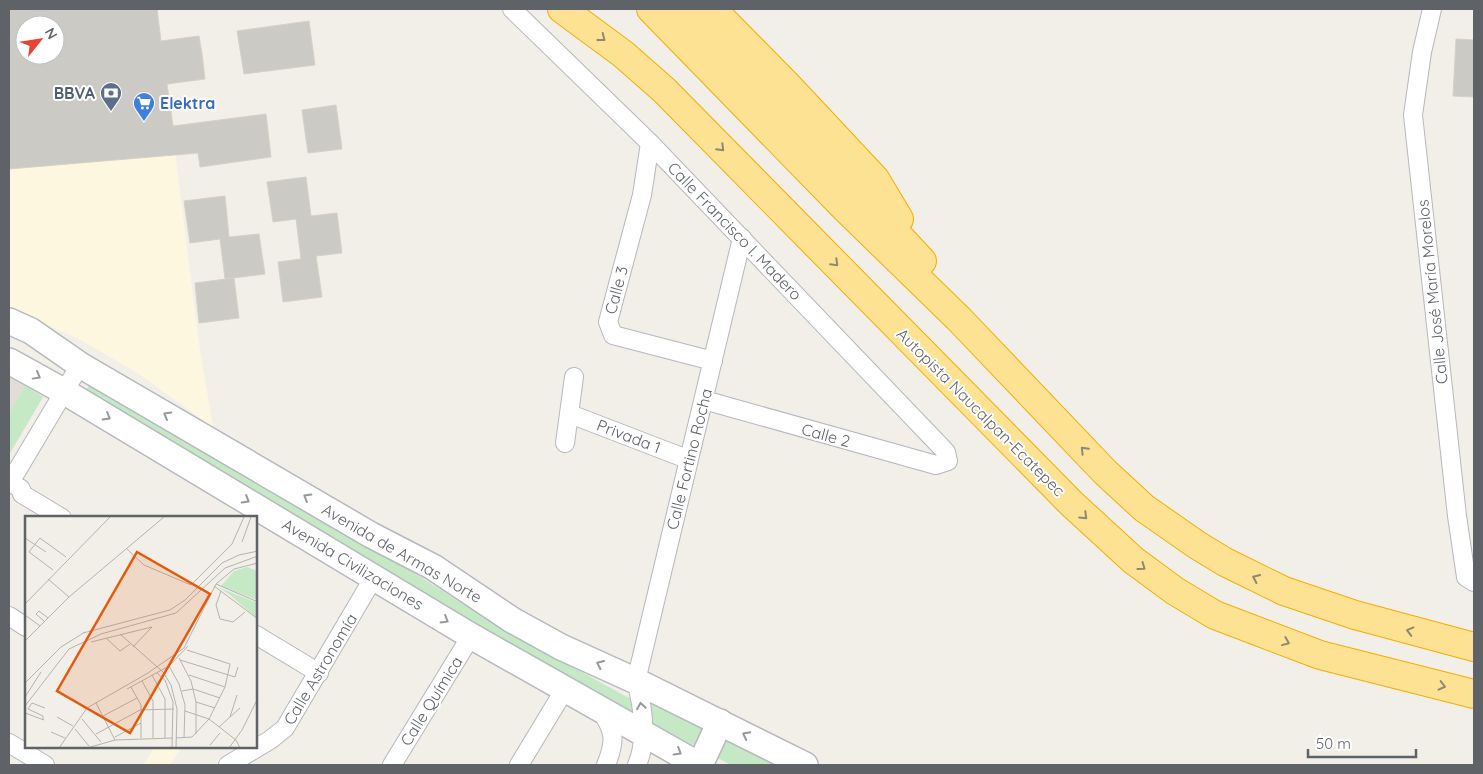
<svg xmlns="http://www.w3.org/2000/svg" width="1483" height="774" viewBox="0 0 1483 774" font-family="Quicksand,sans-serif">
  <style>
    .commercial { fill: #fef7e0; fill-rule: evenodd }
    .education { fill: #e1ded6 }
    .green { fill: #c5e8c5 }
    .building { fill: #cccac5; stroke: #d6d1c6; fill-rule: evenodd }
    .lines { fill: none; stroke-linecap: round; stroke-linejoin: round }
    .minor-casing { stroke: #b5b8bc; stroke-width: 20 }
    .secondary-casing { stroke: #b6babf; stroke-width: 28 }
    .motorway-casing { stroke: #f9ab00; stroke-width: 30 }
    .minor { stroke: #fff; stroke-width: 18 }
    .secondary { stroke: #fff; stroke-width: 25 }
    .motorway { stroke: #fde293; stroke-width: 28 }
    .oneway { stroke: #8e8975 }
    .oneway2 { stroke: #979a9d }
    .labels { text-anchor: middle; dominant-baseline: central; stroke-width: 4; stroke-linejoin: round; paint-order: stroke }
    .service-label { font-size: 16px; font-weight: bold; fill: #4e5e75; stroke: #fff; text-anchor: end }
    .shop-label { font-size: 16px; font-weight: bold; fill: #366cbe; stroke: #fff; text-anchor: start }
    .street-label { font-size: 16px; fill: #5f6368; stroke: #fff }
    .inset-road { fill: none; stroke: #b3b3b1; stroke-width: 1 }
    .view { fill: #e8590c; fill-opacity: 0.15; stroke: #e8590c; stroke-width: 2.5 }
    .inset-edge { fill: none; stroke: #5f6368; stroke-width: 2.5 }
  </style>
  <rect width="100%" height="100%" fill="#f1efe8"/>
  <g class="commercial">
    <path d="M9,9H157L199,344L213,427L136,372L79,339L9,309ZM25,25H55V55H25Z"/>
    <polygon points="154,748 181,748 170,765 143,765"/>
  </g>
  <polygon class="education" points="9,377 25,386 9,413"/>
  <g class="green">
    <polygon points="90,384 380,551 490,621 569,665 627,697 679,709 784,765 731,765 573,681 520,648 477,627 228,475 188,457 83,395"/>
    <polygon points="25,386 43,397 9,455 9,413"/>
  </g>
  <g class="building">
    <path d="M9,9H157L161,41L199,36L202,54L205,79L167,84L173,126L266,114L271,157L200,167L198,153L9,169ZM25,25H55V55H25Z"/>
    <polygon points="309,21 315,65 244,74 237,31"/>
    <polygon points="1456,39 1474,40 1474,97 1453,96"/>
    <polygon points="336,105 342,149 308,153 302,110"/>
    <polygon points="306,177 311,216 337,213 342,253 316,256 322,297 283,302 278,262 301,259 296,219 273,222 267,182"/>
    <polygon points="225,196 229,237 259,234 265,274 225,279 220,239 190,243 184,201"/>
    <polygon points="234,278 239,318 199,323 195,283"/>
  </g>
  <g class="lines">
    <g class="minor-casing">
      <g id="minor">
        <polyline points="512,9 650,143 946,452 948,461 936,465 704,400"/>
        <polyline points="1432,9 1422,52 1413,115 1457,516 1466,577 1474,582"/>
        <polyline points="650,143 642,195 608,322 613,335 713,361"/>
        <polyline points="570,414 687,459"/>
        <polyline points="565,443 574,377"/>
        <polyline points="10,482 21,489 22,494 62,518"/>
        <polyline points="9,484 80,365"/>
        <polyline points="9,616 26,627"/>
        <polyline points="256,635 319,673"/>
        <path d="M600,709C615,732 616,740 606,765"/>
        <polyline points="9,743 45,765"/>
        <polyline points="228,765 270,740 285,728 374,577"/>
        <polyline points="392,765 471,636"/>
        <polyline points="519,765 565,689"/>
        <path d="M637,765C648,739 643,707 636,681L742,238"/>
      </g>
    </g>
    <g class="secondary-casing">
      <g id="secondary">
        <polyline points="9,321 31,331 80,365 371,535 433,567 512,620 561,647 636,681 805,765"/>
        <polyline points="9,361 65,392 471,636 699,765"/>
        <polyline points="700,765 720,722"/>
      </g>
    </g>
    <g class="motorway-casing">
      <g id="motorway">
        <polyline points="562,9 623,54 664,90 1072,504 1133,560 1175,591 1215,615 1320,655 1474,694"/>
        <polyline points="651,9 845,208 959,319 1105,472 1144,508 1197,545 1225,562 1284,591 1355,615 1474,647"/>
        <polyline points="679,9 773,102 922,261"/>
        <polyline points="712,9 788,86 875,179 899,219"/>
      </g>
    </g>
    <use href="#minor" class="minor"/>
    <use href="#secondary" class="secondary"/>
    <use href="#motorway" class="motorway"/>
  </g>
  <defs><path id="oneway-chevron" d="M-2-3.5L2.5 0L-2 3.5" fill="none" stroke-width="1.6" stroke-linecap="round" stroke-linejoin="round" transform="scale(1.25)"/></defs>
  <g class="oneway">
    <use href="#oneway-chevron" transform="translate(602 38) rotate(38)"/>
    <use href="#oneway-chevron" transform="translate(721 148) rotate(45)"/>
    <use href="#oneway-chevron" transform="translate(835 263) rotate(45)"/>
    <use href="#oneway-chevron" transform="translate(1084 450) rotate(-134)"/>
    <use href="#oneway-chevron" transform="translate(1084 516) rotate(44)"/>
    <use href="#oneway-chevron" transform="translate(1142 567) rotate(36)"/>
    <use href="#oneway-chevron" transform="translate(1256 578) rotate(-155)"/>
    <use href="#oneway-chevron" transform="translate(1410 631) rotate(-165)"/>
    <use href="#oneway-chevron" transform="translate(1286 642) rotate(22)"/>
    <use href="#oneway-chevron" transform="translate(1442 686) rotate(14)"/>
  </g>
  <g class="oneway2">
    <use href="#oneway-chevron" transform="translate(37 376) rotate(29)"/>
    <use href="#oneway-chevron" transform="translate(167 415) rotate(-150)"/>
    <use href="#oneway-chevron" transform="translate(107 417) rotate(31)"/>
    <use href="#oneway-chevron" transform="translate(307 497) rotate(-149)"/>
    <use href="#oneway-chevron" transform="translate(246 500) rotate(31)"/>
    <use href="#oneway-chevron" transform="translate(445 620) rotate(31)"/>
    <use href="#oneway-chevron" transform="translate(600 664) rotate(-155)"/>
    <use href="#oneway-chevron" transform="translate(641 706) rotate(-99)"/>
    <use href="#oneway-chevron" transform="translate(746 735) rotate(-153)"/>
    <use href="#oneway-chevron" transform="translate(678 752) rotate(31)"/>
  </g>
  <defs>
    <g id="bank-pin" transform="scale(1.125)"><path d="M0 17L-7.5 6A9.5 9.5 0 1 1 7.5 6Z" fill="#5c6f8a" stroke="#fff"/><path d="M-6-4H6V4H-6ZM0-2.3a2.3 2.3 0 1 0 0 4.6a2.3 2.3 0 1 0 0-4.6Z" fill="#fff"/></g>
    <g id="supermarket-pin" transform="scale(1.125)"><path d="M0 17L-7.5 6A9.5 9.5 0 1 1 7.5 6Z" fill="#3f7fe0" stroke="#fff"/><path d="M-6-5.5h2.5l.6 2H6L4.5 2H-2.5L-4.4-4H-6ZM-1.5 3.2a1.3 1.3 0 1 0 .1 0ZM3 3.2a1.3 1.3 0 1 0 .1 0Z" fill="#fff"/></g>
  </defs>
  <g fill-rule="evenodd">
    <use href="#bank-pin" x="111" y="93"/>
    <use href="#supermarket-pin" x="144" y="103"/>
  </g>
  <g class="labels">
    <g class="service-label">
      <text x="95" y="93">BBVA</text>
    </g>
    <g class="shop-label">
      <text x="160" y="103">Elektra</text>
    </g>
    <g class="street-label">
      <text transform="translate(735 231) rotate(46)">Calle Francisco I. Madero</text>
      <text transform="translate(616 290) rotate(-75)">Calle 3</text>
      <text transform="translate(1432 292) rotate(-96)">Calle José María Morelos</text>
      <text transform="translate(981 412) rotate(45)">Autopista Naucalpan-Ecatepec</text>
      <text transform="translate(826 435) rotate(15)">Calle 2</text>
      <text transform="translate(629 436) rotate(21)">Privada 1</text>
      <text transform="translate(689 459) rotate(-76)">Calle Fortino Rocha</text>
      <text transform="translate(402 553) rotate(30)">Avenida de Armas Norte</text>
      <text transform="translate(353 564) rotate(31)">Avenida Civilizaciones</text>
      <text transform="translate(320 669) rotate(-59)">Calle Astronomía</text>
      <text transform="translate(431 701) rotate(-58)">Calle Química</text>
    </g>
  </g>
  <g transform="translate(25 516)">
    <rect width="232" height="232" fill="#f1efe8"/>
    <path d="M222,51L232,55V84L196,70L209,55ZM193,71L232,87V102L205,79Z" fill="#c5e8c5"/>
    <path class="inset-road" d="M0,22L21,36M217,26L226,1M101,32L119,49L166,69L207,28L219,1M28,54L4,36L15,22L41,41M23,63L44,81M191,68L233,86M189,70L233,103M196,75L191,89L195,103L208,106L220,96M0,88L85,1M0,99L15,110M20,106L11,98L14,95L23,102M58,117L145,94L160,84L197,47L214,39L233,35M95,118L138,156L146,169L152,193L151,232M81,122L95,135L105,128M0,125L44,81L139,1M66,126L127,111M108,131L127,111M154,142L166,165L171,186V218M155,144L210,161L213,151M144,150L154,168L160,189L159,222M132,157L140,164L148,186L147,232M127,159L140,183V222M164,159L200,171M117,165L128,185V222M0,167L36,131L60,116M106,171L116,189V222M102,173L144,150L163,130M157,175L168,173L195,182M0,181L16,156M171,186L190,192M71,187L90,224M0,190L44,133L76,118L151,97L200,52L233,40M160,195L184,203L211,224L215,232M0,197L19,204M78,200L112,182M32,201L48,210M205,201L212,179M57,203L76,226M18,204V200L3,193L7,187L20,192M194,211L215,192M50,213L64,230M26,216L40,222M71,218L115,194L149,193M90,221L116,207M151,222L167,221L184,203L200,171L205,148L162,134M185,229L195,217M34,232L62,192L123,157L159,132L191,68L209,53L233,47M62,232L90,224L148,222M204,232L217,214L233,182"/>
    <path class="view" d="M112,36L185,78L105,217L32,175Z"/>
    <rect width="232" height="232" class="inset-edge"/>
  </g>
  <rect width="1483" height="774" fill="none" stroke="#5f6368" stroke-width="20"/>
  <g transform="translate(40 40) rotate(60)"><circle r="24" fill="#ffffff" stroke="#bfc1c3"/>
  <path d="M0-4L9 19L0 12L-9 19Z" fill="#ea4335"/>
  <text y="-8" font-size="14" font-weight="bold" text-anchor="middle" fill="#5f6368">N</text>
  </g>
  <path d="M1308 749v8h108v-8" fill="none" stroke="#5f6368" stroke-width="2.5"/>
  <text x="1316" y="749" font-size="15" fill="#5f6368" stroke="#ffffff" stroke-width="4" paint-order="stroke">50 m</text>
</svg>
